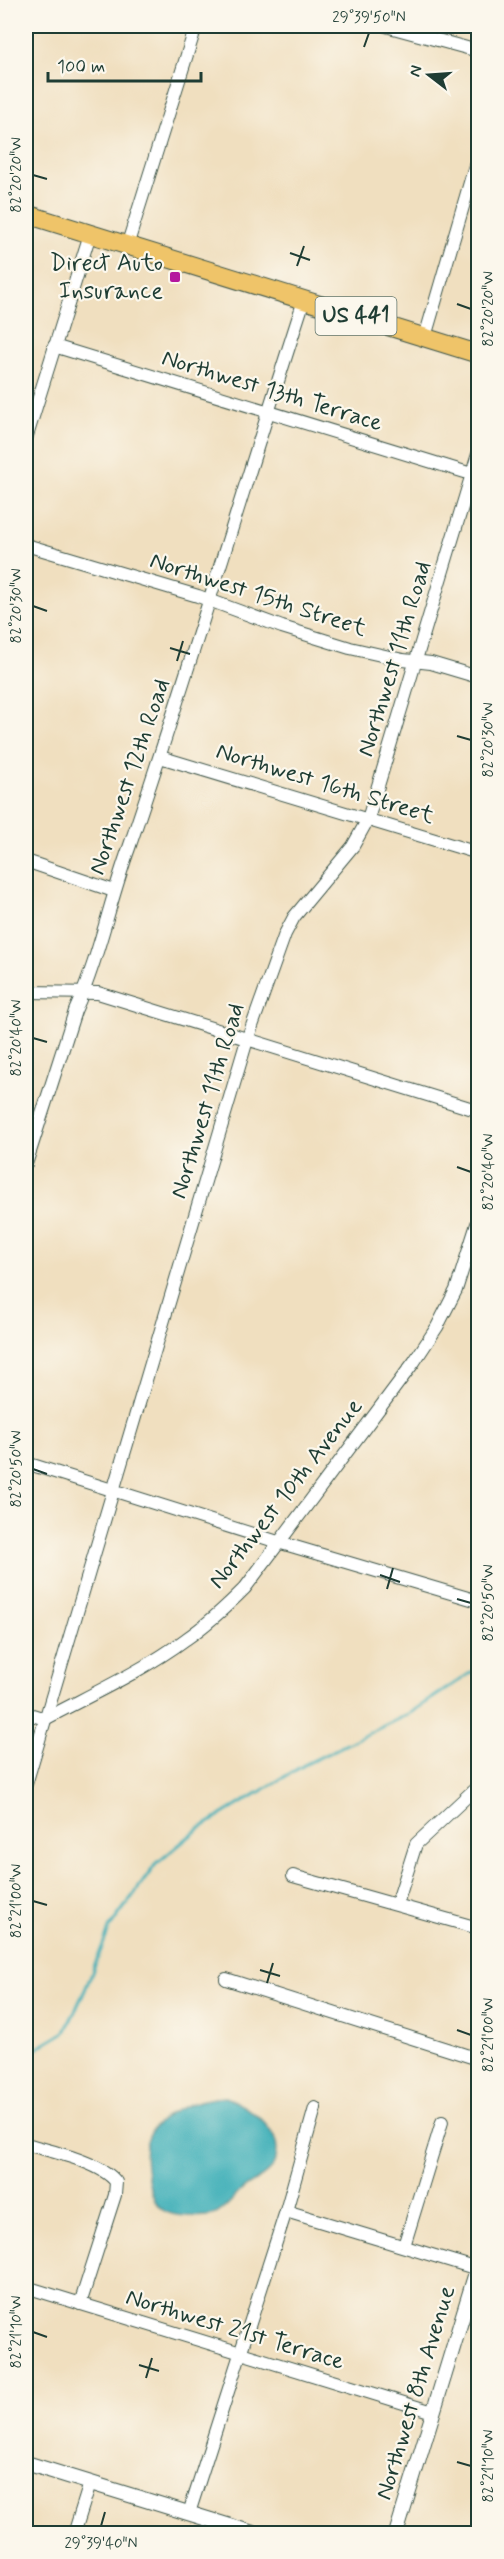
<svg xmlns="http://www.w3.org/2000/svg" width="504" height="2559" viewBox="0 0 504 2559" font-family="Mynerve,sans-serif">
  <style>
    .water { fill: #3eafb8; stroke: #2e7676; stroke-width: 1.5 }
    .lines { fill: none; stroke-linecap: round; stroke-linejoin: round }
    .stream { stroke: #3eafb8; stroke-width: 3 }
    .minor-casing { stroke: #3e5549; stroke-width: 14 }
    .tertiary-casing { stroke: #3e5549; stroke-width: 16 }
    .primary-casing { stroke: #3e5549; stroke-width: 20 }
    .minor { stroke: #fff; stroke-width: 12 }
    .tertiary { stroke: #fff; stroke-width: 14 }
    .primary { stroke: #efc469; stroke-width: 18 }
    .ticks { fill: none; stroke: #1f3d34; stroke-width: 2 }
    .poi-dot { fill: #b5179e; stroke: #fbf7ec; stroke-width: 2 }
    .labels { text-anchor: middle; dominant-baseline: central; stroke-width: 4.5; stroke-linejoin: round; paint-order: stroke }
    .shield { fill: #fbf7ec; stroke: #61756b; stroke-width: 1.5 }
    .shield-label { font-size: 22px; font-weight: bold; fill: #1f3d34 }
    .poi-label { font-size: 24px; fill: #1f3d34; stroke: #fbf7ec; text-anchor: end }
    .street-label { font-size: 24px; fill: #1f3d34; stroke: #fbf7ec }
    .neatline { fill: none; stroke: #1f3d34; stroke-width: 2 }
    .ticks-label { font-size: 15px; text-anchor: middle; fill: #1f3d34 }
  </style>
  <rect width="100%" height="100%" fill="#fbf7ec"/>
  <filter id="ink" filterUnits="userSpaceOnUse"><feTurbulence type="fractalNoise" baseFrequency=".0167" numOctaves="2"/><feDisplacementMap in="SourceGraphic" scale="12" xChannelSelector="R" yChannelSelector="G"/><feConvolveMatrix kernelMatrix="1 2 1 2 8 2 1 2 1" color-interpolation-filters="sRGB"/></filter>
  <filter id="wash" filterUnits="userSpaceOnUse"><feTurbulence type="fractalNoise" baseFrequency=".008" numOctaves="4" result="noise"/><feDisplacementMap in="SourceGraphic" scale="24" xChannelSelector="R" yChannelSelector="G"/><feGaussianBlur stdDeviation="1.35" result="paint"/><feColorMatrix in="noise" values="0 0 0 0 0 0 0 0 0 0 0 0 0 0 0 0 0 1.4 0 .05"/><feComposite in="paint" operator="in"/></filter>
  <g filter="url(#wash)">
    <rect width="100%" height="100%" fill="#f0dfbf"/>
    <path class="water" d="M225,2097C248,2106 288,2133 274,2163C269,2175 253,2181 243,2189C234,2197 227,2208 216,2214C206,2218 171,2217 163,2210C155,2205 153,2196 150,2187C140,2149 143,2125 181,2108C195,2101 209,2098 225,2097Z"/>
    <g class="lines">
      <polyline class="stream" points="26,2055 65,2032 85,1990 110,1927 156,1864 197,1830 304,1765 410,1713 478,1668"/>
    </g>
  </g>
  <g filter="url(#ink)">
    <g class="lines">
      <g class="minor-casing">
        <g id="minor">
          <polyline points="386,26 478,51"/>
          <polyline points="127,246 196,26"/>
          <polyline points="425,337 478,155"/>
          <polyline points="54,346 478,476"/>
          <polyline points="26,439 90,234"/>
          <polyline points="26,545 198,596 282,627 350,648 403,660 431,663 478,677"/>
          <polyline points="160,757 478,853"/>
          <polyline points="26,861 114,891"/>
          <polyline points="26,992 98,993 476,1110"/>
          <path d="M26,1164L75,1011C98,961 110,900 129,848C191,666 245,482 304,300"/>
          <polyline points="26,1463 278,1542 478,1601"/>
          <path d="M26,1713L45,1719C92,1694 143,1671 186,1639C208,1624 227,1606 245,1588L414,1362L437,1327L456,1290L478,1221"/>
          <polyline points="26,1784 247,1040 285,934 294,917 353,846 368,819 478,454"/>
          <polyline points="293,1876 478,1928"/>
          <polyline points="397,1904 416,1844 476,1788 478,1789"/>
          <polyline points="226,1979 478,2059"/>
          <path d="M26,2144C49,2151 102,2162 116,2182L115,2195L80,2304"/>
          <polyline points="286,2211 478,2269"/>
          <polyline points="404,2246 442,2122"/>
          <polyline points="26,2287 433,2412"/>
          <polyline points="189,2513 286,2211 315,2108"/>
          <polyline points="74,2534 90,2483"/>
        </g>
      </g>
      <g class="tertiary-casing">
        <g id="tertiary">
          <polyline points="26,2463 256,2534"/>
          <polyline points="396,2534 478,2266"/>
        </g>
      </g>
      <g class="primary-casing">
        <polyline id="primary" points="26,214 478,354"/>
      </g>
      <use href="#minor" class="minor"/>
      <use href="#tertiary" class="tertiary"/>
      <use href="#primary" class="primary"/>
    </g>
  </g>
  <path class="ticks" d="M364,47L369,33M33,175L47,179M290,253L310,260M297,266L304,246M457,304L471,309M33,606L47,611M170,648L190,654M177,661L183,641M457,736L471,740M33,1038L47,1042M457,1167L471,1172M33,1469L47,1474M380,1575L400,1582M387,1589L393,1568M457,1599L471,1603M33,1901L47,1905M260,1970L280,1976M267,1983L273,1963M457,2030L471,2035M33,2332L47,2337M139,2365L159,2371M146,2378L152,2358M457,2462L471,2466M101,2526L105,2512"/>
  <rect class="poi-dot" x="169" y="271" width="12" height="12" rx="3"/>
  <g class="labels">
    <rect class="shield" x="315.5" y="297" width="81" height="38" rx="4.5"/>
    <g class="shield-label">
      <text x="356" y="316">US 441</text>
    </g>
    <g class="poi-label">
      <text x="163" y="263">Direct Auto<tspan x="163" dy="28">Insurance</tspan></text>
    </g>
    <g class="street-label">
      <text transform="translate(272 391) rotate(17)">Northwest 13th Terrace</text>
      <text transform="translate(258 595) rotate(18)">Northwest 15th Street</text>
      <text transform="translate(395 659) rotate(-73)">Northwest 11th Road</text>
      <text transform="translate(130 777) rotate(-71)">Northwest 12th Road</text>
      <text transform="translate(325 784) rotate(17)">Northwest 16th Street</text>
      <text transform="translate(208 1101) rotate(-73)">Northwest 11th Road</text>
      <text transform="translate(286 1494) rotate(-52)">Northwest 10th Avenue</text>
      <text transform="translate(235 2330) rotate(17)">Northwest 21st Terrace</text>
      <text transform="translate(416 2393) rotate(-73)">Northwest 8th Avenue</text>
    </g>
  </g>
  <rect width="504" height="2559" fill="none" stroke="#fbf7ec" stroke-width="66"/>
  <g transform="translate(429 75) rotate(287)" stroke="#fbf7ec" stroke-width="4.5" paint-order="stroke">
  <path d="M0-4.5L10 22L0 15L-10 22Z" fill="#1f3d34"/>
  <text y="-9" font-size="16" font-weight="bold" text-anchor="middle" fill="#1f3d34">N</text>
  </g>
  <path d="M48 72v9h153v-9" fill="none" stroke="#1f3d34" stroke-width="3"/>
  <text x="57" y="72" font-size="18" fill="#1f3d34" stroke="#fbf7ec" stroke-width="4.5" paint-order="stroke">100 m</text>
  <rect x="33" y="33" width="438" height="2493" class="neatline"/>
  <g class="ticks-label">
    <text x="369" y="22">29°39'50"N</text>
    <text transform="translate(16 175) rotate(-90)" y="5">82°20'20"W</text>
    <text transform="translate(488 309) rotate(-90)" y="5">82°20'20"W</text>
    <text transform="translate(16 606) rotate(-90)" y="5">82°20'30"W</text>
    <text transform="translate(488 740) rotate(-90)" y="5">82°20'30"W</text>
    <text transform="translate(16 1038) rotate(-90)" y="5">82°20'40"W</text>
    <text transform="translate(488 1172) rotate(-90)" y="5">82°20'40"W</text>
    <text transform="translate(16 1469) rotate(-90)" y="5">82°20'50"W</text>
    <text transform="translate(488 1603) rotate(-90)" y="5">82°20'50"W</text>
    <text transform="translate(16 1901) rotate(-90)" y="5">82°21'00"W</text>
    <text transform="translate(488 2035) rotate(-90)" y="5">82°21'00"W</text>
    <text transform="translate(16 2332) rotate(-90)" y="5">82°21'10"W</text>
    <text transform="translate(488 2466) rotate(-90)" y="5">82°21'10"W</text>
    <text x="101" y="2548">29°39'40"N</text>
  </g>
</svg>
